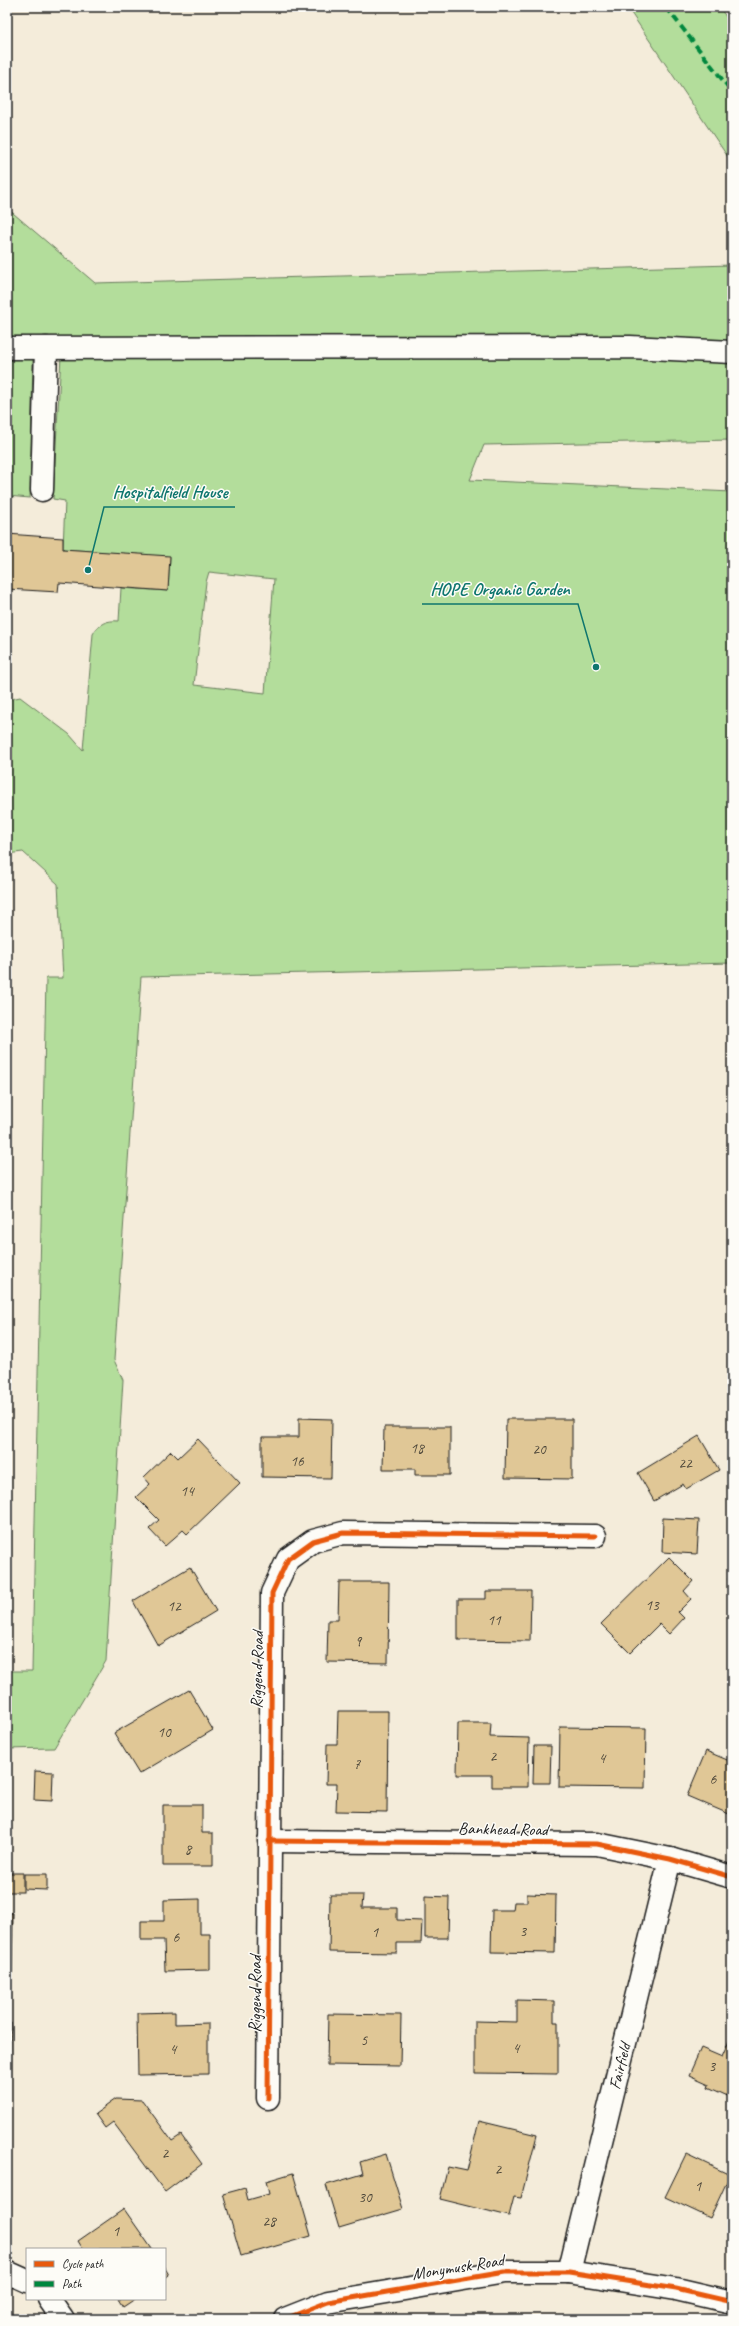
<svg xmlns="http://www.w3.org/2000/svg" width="739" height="2326" viewBox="0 0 739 2326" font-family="Caveat,sans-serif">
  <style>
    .green { fill: #b3dd9b; stroke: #687c5c; fill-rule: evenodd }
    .building { fill: #e0c796; stroke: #1c1c1c }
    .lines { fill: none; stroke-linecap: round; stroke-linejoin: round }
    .minor-casing { stroke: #1c1c1c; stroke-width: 25 }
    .minor { stroke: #fdfcf7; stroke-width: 22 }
    .quiet { stroke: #00873e; stroke-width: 4; stroke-dasharray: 8 4; stroke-linecap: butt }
    .cycleway-casing { stroke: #fdfcf7; stroke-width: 8 }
    .cycleway { stroke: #e8590c; stroke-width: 5 }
    .labels { text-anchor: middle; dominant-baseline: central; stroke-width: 3; stroke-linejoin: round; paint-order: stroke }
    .number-label { font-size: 15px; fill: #4d473a }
    .street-label { font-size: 17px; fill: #1c1c1c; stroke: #fdfcf7 }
    .leader { fill: none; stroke: #0f766e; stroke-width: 1.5 }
    .callout-dot { fill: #0f766e; stroke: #fdfcf7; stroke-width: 1.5 }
    .callout-label { font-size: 18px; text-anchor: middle; font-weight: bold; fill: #0f766e; stroke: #fdfcf7; stroke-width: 3; stroke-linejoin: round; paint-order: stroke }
  </style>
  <rect width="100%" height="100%" fill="#f4ecda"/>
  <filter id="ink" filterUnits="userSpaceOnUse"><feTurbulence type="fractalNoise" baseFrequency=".025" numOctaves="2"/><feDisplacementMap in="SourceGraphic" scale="8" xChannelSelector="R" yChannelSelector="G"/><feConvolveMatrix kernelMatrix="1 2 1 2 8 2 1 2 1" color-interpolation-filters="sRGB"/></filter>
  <g filter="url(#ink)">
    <g class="green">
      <polygon points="627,7 719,7 732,25 732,163"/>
      <path d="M7,208L95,283L732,265V440L484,445L470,480L732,492V963L141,977L114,1360L123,1380L106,1661L54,1748L7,1749V1671H32L46,978H63L58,884L23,852L7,854V700L20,697L69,734L83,750L93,634C99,623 107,620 119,621L121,588L168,591L170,557L63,549L65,501L53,499L61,356H33L30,498L7,496ZM209,572L274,579L265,693L194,685L206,582Z"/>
    </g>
    <g class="building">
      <polygon points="7,468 8,468 7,497"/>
      <polygon points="7,534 63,538 63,549 170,556 168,591 59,583 58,592 7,589"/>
      <polygon points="299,1418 332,1419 331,1478 262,1477 262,1437 299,1437"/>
      <polygon points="506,1419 572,1419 572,1479 505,1478"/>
      <polygon points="384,1427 450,1427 450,1475 415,1475 415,1469 383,1469"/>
      <polygon points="699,1436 719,1470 686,1489 683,1484 654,1501 638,1473"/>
      <polygon points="198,1439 240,1483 187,1534 183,1530 165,1546 149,1529 159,1520 136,1497 150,1484 144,1477 171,1451 178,1458"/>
      <polygon points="663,1518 699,1520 697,1554 662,1552"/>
      <polygon points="669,1557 693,1581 684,1591 691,1599 678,1612 684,1618 669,1634 659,1624 630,1653 601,1624"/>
      <polygon points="190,1567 216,1611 158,1646 133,1601"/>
      <polygon points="731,1567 732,1567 732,1581 728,1580"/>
      <polygon points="339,1582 389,1582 388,1663 327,1662 328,1620 338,1620"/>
      <polygon points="486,1591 531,1591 530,1641 458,1640 458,1599 486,1599"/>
      <polygon points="189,1690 213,1730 139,1774 114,1733"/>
      <polygon points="338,1711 388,1711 387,1812 336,1811 337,1784 326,1784 327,1744 337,1744"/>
      <polygon points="458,1723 491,1723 490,1737 529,1738 528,1787 492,1787 492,1775 457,1775"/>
      <polygon points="560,1727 646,1728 645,1788 559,1787"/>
      <polygon points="534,1746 551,1746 550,1783 533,1783"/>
      <polygon points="706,1751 732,1762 732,1807 729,1814 687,1796"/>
      <polygon points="35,1771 53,1772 52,1801 34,1800"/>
      <polygon points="163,1805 202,1805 202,1833 213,1833 213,1866 163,1866"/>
      <rect x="7" y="1873" width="16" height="19"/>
      <polygon points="24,1874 47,1874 47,1890 24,1889"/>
      <polygon points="527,1894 556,1895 555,1953 491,1952 492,1910 513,1910 514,1902 527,1902"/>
      <polygon points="330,1895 363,1895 362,1908 397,1908 397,1920 422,1921 421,1943 397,1943 397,1953 329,1952"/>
      <polygon points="425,1896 449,1897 448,1938 425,1938"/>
      <polygon points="200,1899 200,1934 210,1934 210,1970 165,1971 164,1940 141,1940 141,1921 164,1921 164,1900"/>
      <polygon points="7,1913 13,1913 12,1978 7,1978"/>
      <polygon points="517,2000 554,2001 554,2022 558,2022 558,2074 475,2073 475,2021 517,2022"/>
      <polygon points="175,2012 175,2024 208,2023 208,2074 138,2075 137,2013"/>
      <polygon points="328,2014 401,2015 400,2066 327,2065"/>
      <polygon points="7,2023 11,2023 9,2086 7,2086"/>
      <polygon points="729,2041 732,2043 732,2098 708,2087 709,2084 689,2075 701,2048 722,2057"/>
      <polygon points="116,2099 142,2100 172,2141 181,2135 202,2164 165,2192 113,2122 105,2128 95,2114"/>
      <polygon points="479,2121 537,2135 521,2198 514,2197 509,2216 440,2199 448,2167 467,2171"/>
      <polygon points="386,2154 403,2209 339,2228 326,2185 363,2174 360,2162"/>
      <polygon points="686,2154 730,2175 710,2218 665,2197"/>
      <polygon points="293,2173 311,2236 241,2256 223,2194 245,2188 248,2200 269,2194 266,2181"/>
      <polygon points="124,2209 152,2249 83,2249 78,2241"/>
      <polygon points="165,2268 169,2275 165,2278"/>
      <polygon points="118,2299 135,2299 123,2307"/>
    </g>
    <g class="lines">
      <g class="minor-casing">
        <g id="minor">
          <polyline points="7,348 630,347 732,352"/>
          <polyline points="42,490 46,348"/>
          <polyline points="269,1841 597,1844 670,1859 732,1877"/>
          <polyline points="268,2098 272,1593 288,1559 313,1541 343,1533 595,1536"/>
          <polyline points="7,2272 27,2281"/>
          <path id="s1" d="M569,2272L670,1859"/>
          <polyline points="49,2299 63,2319"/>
          <polyline points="285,2319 328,2302 505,2272 569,2272 676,2289 732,2302"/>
        </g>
      </g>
      <use href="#minor" class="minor"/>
      <polyline class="quiet" points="666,7 732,92"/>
      <g class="cycleway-casing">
        <g id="cycleway">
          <polyline points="269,1841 597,1844 670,1859 732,1877"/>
          <polyline points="268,2098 272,1593 288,1559 313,1541 343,1533 595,1536"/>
          <polyline points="285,2319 328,2302 505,2272 569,2272 676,2289 732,2302"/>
        </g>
      </g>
      <use href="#cycleway" class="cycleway"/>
    </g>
  </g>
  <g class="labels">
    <g class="number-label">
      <text x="417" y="1448">18</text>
      <text x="539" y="1449">20</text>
      <text x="297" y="1461">16</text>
      <text x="685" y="1463">22</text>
      <text x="187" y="1491">14</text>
      <text x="652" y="1605">13</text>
      <text x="174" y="1606">12</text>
      <text x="494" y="1620">11</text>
      <text x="358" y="1641">9</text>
      <text x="164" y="1732">10</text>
      <text x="493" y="1756">2</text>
      <text x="602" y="1758">4</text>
      <text x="357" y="1764">7</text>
      <text x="713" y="1779">6</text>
      <text x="188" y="1849">8</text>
      <text x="523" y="1931">3</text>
      <text x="375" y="1932">1</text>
      <text x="176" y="1937">6</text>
      <text x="364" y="2040">5</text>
      <text x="516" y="2048">4</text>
      <text x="173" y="2049">4</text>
      <text x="712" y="2066">3</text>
      <text x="165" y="2153">2</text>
      <text x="498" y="2169">2</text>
      <text x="698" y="2186">1</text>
      <text x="365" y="2197">30</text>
      <text x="269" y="2221">28</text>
      <text x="116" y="2231">1</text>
    </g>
    <g class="street-label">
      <text transform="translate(257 1670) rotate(-89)">Riggend Road</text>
      <text transform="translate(503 1829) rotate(1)">Bankhead Road</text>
      <text transform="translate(255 1994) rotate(-90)">Riggend Road</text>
      <text stroke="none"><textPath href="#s1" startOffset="212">Fairfield</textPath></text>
      <text transform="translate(458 2267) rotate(-9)">Monymusk Road</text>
    </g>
  </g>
  <path class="leader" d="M88 570L104 507H235M596 667L578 604H422"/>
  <g class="callout-dot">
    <circle cx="88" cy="570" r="4"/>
    <circle cx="596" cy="667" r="4"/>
  </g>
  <g class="callout-label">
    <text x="170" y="498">Hospitalfield House</text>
    <text x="500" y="595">HOPE Organic Garden</text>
  </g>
  <rect width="739" height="2326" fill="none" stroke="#fdfcf7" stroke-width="24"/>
  <rect x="12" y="12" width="715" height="2302" fill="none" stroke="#1c1c1c" stroke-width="1.5" filter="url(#ink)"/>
  <rect x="26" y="2248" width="140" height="52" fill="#fdfcf7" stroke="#a3a29f"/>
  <rect x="34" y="2261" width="20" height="6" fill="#e8590c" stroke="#a3a29f"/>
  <text x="62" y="2268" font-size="12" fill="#1c1c1c">Cycle path</text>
  <rect x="34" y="2281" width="20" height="6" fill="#00873e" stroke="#a3a29f"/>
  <text x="62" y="2288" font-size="12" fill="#1c1c1c">Path</text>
</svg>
